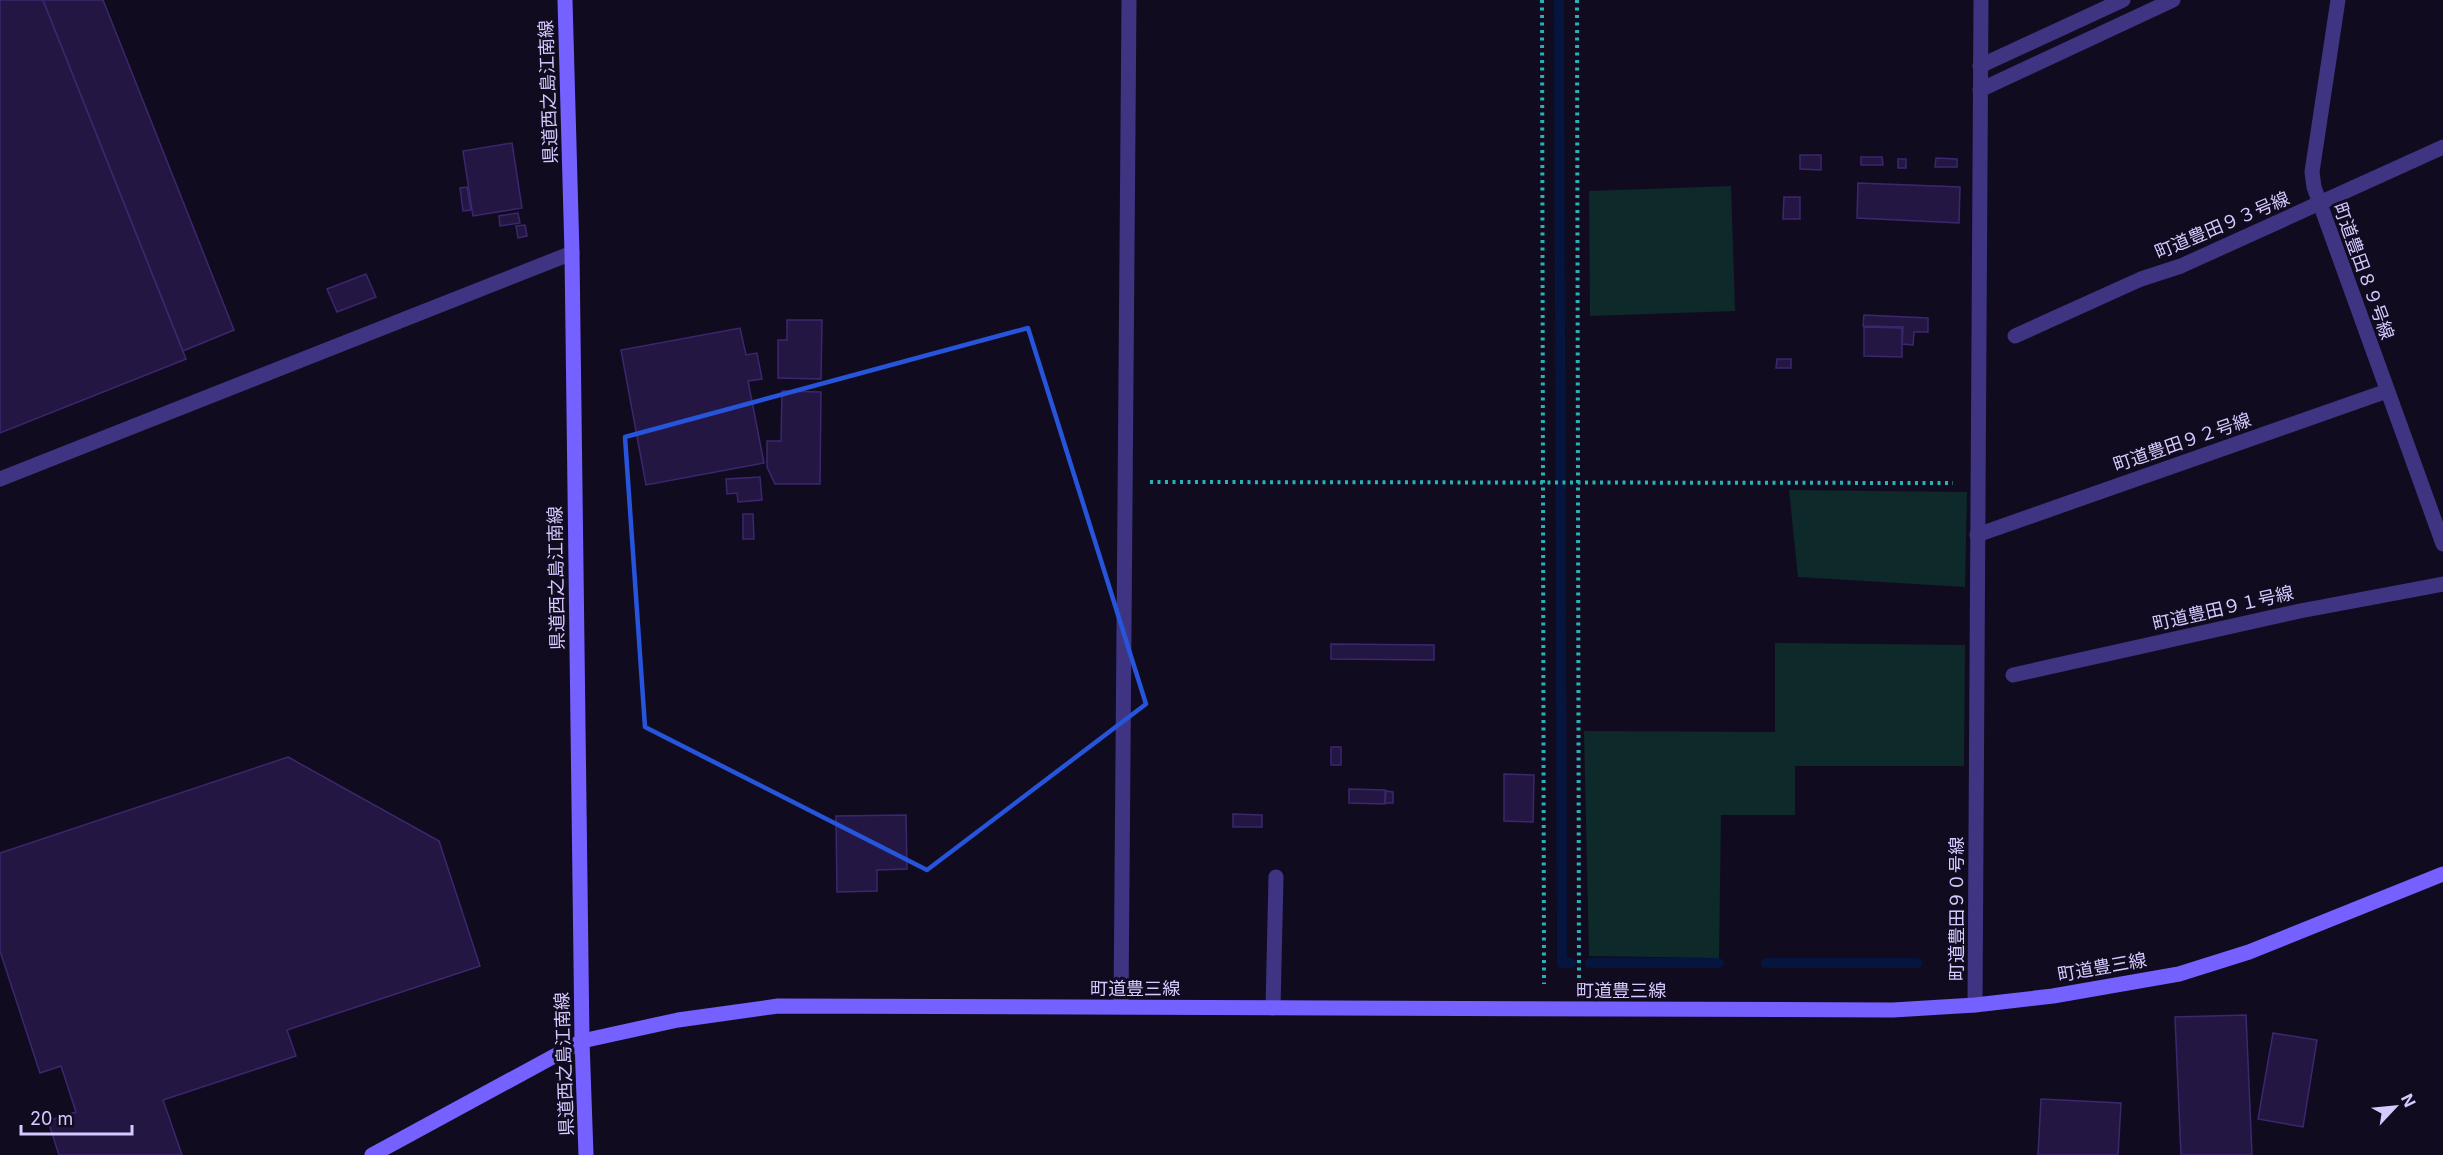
<svg xmlns="http://www.w3.org/2000/svg" width="2443" height="1155" viewBox="0 0 2443 1155" font-family="Inter,'Noto Sans JP',sans-serif">
  <style>
    .green { fill: #0e292a }
    .lines { fill: none; stroke-linecap: round; stroke-linejoin: round }
    .stream { stroke: #06153e; stroke-width: 10 }
    .building { fill: #231642; stroke: #3c276f; stroke-width: 1.5 }
    .path { stroke: #27b2b7; stroke-width: 4; stroke-dasharray: 3 4.5; stroke-linecap: butt }
    .lane { stroke: #3e3482; stroke-width: 15 }
    .street { stroke: #3e3482; stroke-width: 15 }
    .secondary { stroke: #7461ff; stroke-width: 15 }
    .marked { fill: none; stroke: #2654da; stroke-width: 4.5; stroke-linejoin: round }
    .labels { text-anchor: middle; dominant-baseline: central; stroke-width: 6; stroke-linejoin: round; paint-order: stroke }
    .street-label { font-size: 18px; fill: #d5caff; stroke: #110b20 }
  </style>
  <rect width="100%" height="100%" fill="#110b20"/>
  <g class="green">
    <polygon points="1731,186 1735,311 1590,316 1589,191"/>
    <polygon points="1789,490 1967,492 1965,587 1798,577"/>
    <polygon points="1775,643 1965,645 1964,766 1795,766 1795,815 1721,815 1719,958 1589,956 1584,731 1775,732"/>
  </g>
  <g class="lines">
    <g class="stream">
      <polyline points="1559,0 1562,963 1571,963"/>
      <polyline points="1590,963 1719,963"/>
      <polyline points="1766,963 1917,963"/>
    </g>
  </g>
  <g class="building">
    <polygon points="0,0 43,0 186,359 0,433"/>
    <polygon points="43,0 103,0 234,330 183,351"/>
    <polygon points="512,143 522,208 473,216 463,151"/>
    <polygon points="1800,155 1821,155 1821,170 1800,169"/>
    <polygon points="1861,157 1882,157 1883,165 1861,165"/>
    <polygon points="1936,158 1957,159 1957,167 1935,167"/>
    <rect x="1898" y="159" width="8" height="9"/>
    <polygon points="1858,183 1960,187 1959,223 1857,218"/>
    <polygon points="467,187 471,210 463,211 460,188"/>
    <polygon points="1784,197 1800,197 1800,219 1783,219"/>
    <polygon points="518,213 520,223 500,226 499,216"/>
    <polygon points="525,225 527,236 518,238 516,226"/>
    <polygon points="366,274 376,297 337,312 327,289"/>
    <polygon points="1864,315 1928,318 1928,332 1914,332 1913,345 1902,344 1903,327 1863,326"/>
    <polygon points="787,320 822,320 821,379 778,378 778,340 787,340"/>
    <polygon points="1864,327 1902,328 1902,357 1864,356"/>
    <polygon points="740,328 746,355 757,353 762,379 748,381 764,463 646,485 621,350"/>
    <polygon points="1777,359 1791,359 1791,368 1776,368"/>
    <polygon points="782,391 821,392 820,484 775,484 767,467 767,441 781,441"/>
    <polygon points="760,477 762,500 738,502 737,493 727,494 726,479"/>
    <polygon points="743,514 753,514 754,539 743,539"/>
    <polygon points="1331,644 1434,645 1434,660 1331,659"/>
    <rect x="1331" y="747" width="10" height="18"/>
    <polygon points="288,757 439,841 480,966 287,1030 296,1056 163,1100 182,1155 59,1155 48,1121 76,1112 61,1066 40,1073 0,951 0,853"/>
    <polygon points="1504,774 1534,775 1533,822 1504,821"/>
    <polygon points="1349,789 1385,790 1385,804 1349,803"/>
    <polygon points="1386,791 1393,792 1393,803 1385,803"/>
    <polygon points="1233,814 1262,815 1262,827 1233,827"/>
    <polygon points="906,815 907,869 877,870 877,891 837,892 836,816"/>
    <polygon points="2246,1015 2252,1155 2181,1155 2175,1017"/>
    <polygon points="2273,1033 2317,1040 2303,1127 2258,1119"/>
    <polygon points="2041,1099 2121,1103 2118,1155 2038,1155"/>
  </g>
  <g class="lines">
    <g class="path">
      <polyline points="1542,0 1544,984"/>
      <polyline points="1577,0 1579,984"/>
      <polyline points="1150,482 1953,483"/>
    </g>
    <polyline class="lane" points="1273,1008 1276,877"/>
    <g class="street">
      <polyline points="2338,0 2312,172 2314,187 2443,544"/>
      <polyline points="1980,66 2123,0"/>
      <polyline points="1980,90 2173,0"/>
      <polyline points="2015,336 2141,279 2181,266 2443,147"/>
      <polyline points="0,479 572,253"/>
      <polyline points="1977,535 2387,391"/>
      <polyline points="2013,675 2300,611 2443,584"/>
      <polyline points="1975,1005 1981,0"/>
      <polyline points="1121,1007 1129,0"/>
    </g>
    <g class="secondary">
      <polyline points="565,0 572,253 582,1041 586,1155"/>
      <polyline points="372,1155 582,1041 678,1020 778,1006 1893,1010 1975,1005 2053,996 2179,974 2249,952 2443,874"/>
    </g>
  </g>
  <path class="marked" d="M1028,328L1146,704L927,870L645,727L625,437Z"/>
  <g class="labels">
    <g class="street-label">
      <text transform="translate(548 92) rotate(-92)">県道西之島江南線</text>
      <text transform="translate(2222 225) rotate(-23)">町道豊田９３号線</text>
      <text transform="translate(2364 271) rotate(70)">町道豊田８９号線</text>
      <text transform="translate(2182 442) rotate(-19)">町道豊田９２号線</text>
      <text transform="translate(556 578) rotate(-91)">県道西之島江南線</text>
      <text transform="translate(2223 608) rotate(-13)">町道豊田９１号線</text>
      <text transform="translate(1956 909) rotate(-90)">町道豊田９０号線</text>
      <text transform="translate(2102 967) rotate(-10)">町道豊三線</text>
      <text x="1135" y="988">町道豊三線</text>
      <text x="1621" y="990">町道豊三線</text>
      <text transform="translate(564 1064) rotate(-92)">県道西之島江南線</text>
    </g>
  </g>
  <g transform="translate(2395 1107) rotate(64)" stroke="#110b20" stroke-width="4.5" paint-order="stroke">
  <path d="M0-4.5L10 22L0 15L-10 22Z" fill="#d5caff"/>
  <text y="-9" font-size="16" font-weight="bold" text-anchor="middle" fill="#d5caff">N</text>
  </g>
  <path d="M21 1125v9h111v-9" fill="none" stroke="#d5caff" stroke-width="3"/>
  <text x="30" y="1125" font-size="18" fill="#d5caff" stroke="#110b20" stroke-width="4.5" paint-order="stroke">20 m</text>
</svg>
